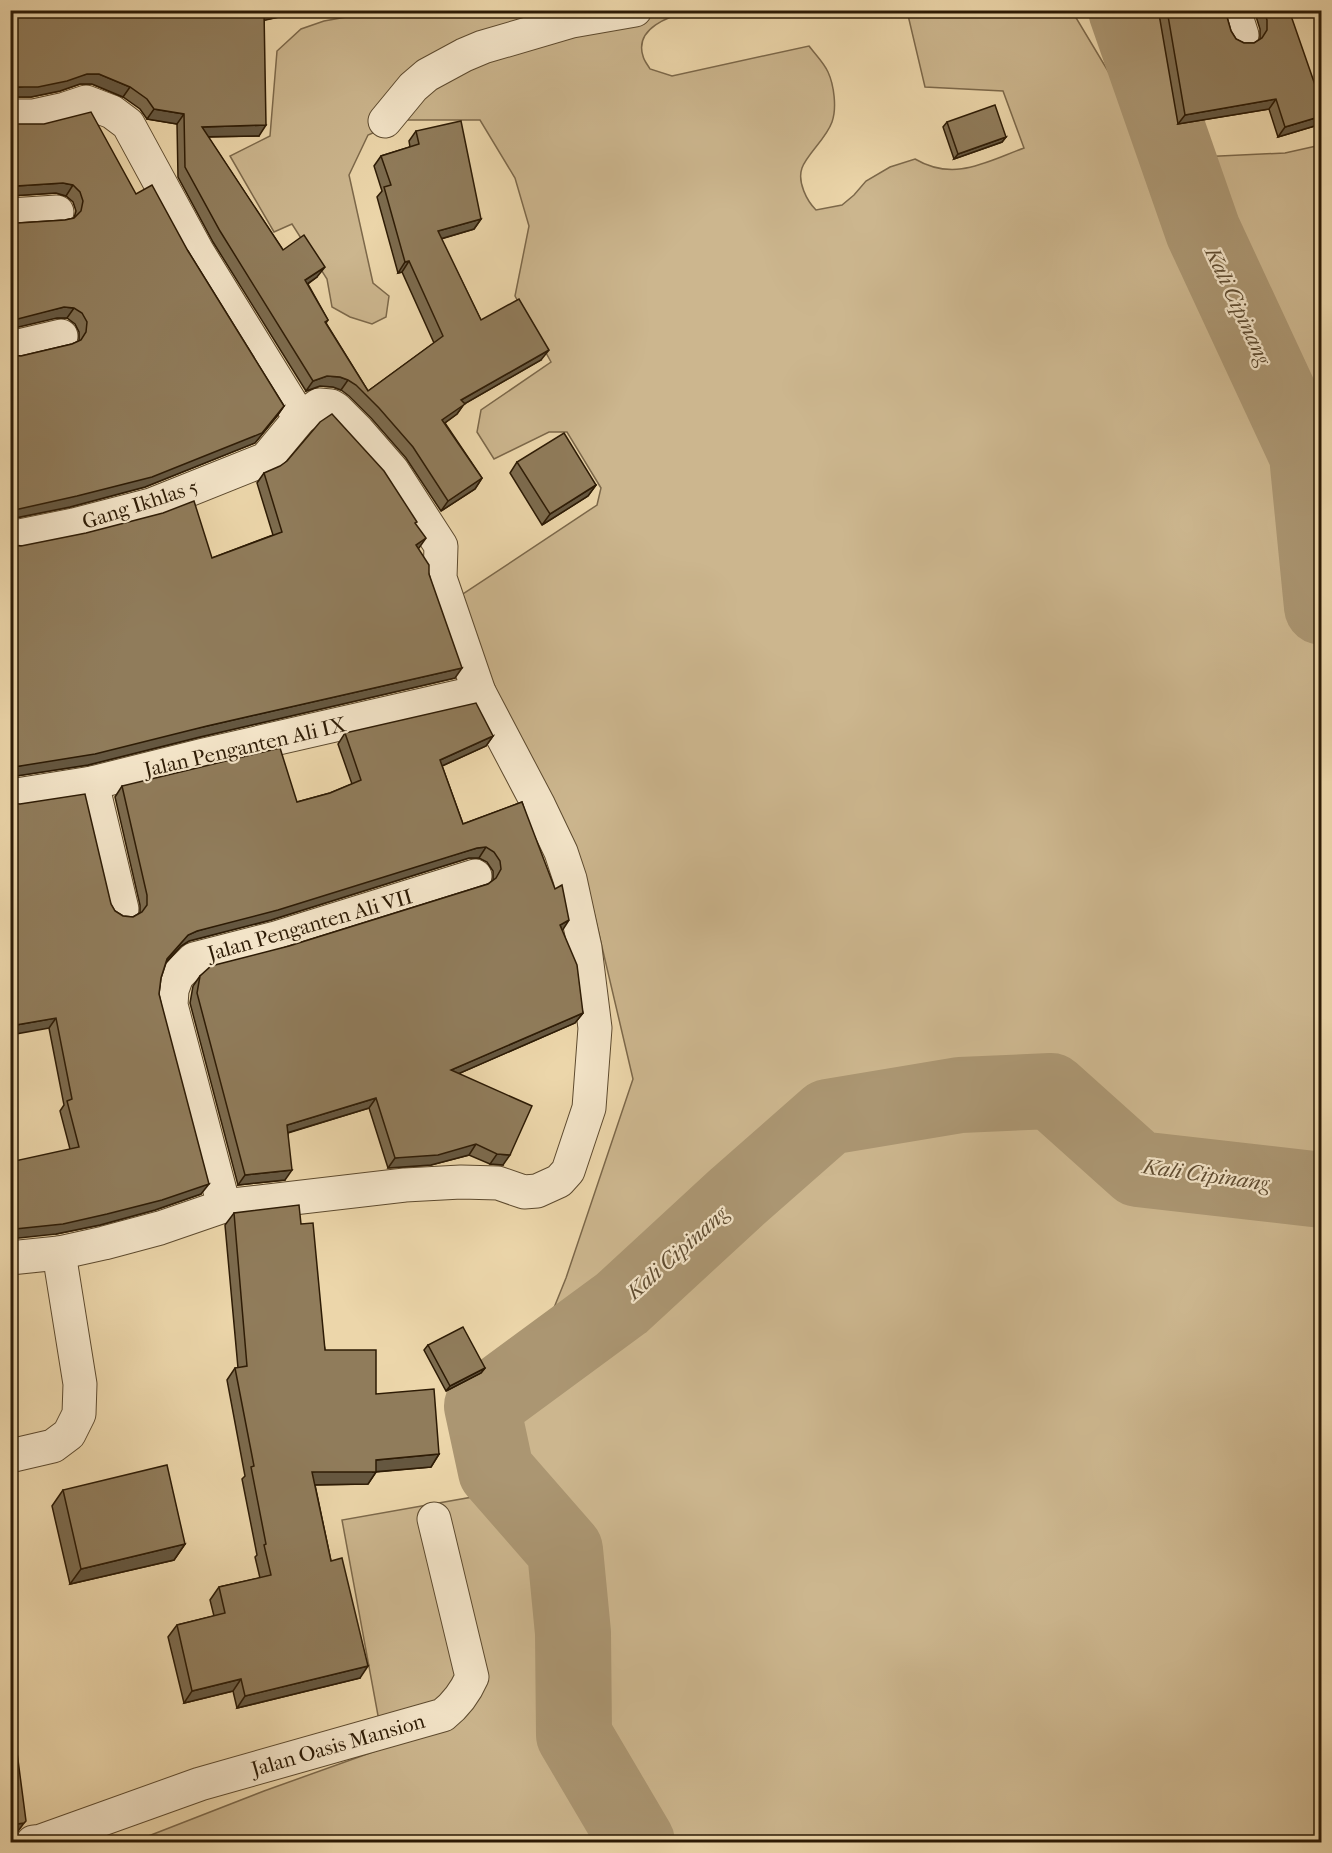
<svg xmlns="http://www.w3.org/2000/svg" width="1332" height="1853" viewBox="0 0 1332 1853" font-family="'IM FELL French Canon',serif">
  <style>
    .green { fill: #ccb68e; stroke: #7c684a; stroke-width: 1.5 }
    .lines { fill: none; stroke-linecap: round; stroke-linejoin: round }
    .river { stroke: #ab9672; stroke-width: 76 }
    .street-casing { stroke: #5d4a2e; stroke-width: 35 }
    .street { stroke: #f3e4c8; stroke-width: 33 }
    .wall { fill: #7c6b4e; stroke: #2d1b05; stroke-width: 1.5 }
    .shaded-wall { fill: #655740; stroke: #2d1b05; stroke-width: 1.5 }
    .building { fill: #907c5b; stroke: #2d1b05; stroke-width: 1.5 }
    .labels { text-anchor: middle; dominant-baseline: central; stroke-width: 4.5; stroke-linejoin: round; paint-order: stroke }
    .street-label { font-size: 21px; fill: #2d1b05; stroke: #f3e4c8 }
    .water-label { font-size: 22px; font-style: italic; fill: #5f4c31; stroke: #f3e4c8 }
  </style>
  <rect width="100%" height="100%" fill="#ecd6aa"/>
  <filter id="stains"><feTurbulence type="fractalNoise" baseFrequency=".00333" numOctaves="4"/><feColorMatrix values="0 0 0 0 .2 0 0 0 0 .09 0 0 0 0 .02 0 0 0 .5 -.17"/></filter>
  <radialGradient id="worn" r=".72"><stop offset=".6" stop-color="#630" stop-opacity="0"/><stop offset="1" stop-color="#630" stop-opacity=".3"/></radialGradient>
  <path class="green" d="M380,11H690C670,16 634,28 643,56C644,61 648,65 650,69L672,76L809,46C815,54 824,63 828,72C834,85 837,108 832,122C826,139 807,154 802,168C797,182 807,201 816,210L842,205L854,195L866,181L890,167L915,159C954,182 986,162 1024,148L1003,91L925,87L907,11H1072L1123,96L1178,158L1285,153L1321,145V1842H133L264,1791L384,1748L342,1520L478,1496L566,1278L633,1079L587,883L467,646L463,594L597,505L601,488L567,432H549L494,459L477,432L481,410L551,362L515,296L529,226L515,178L480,120H403L368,135L349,175L373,283L389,296L386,317L372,324L350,317L332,307L327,279L292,224L274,232L230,156L270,136L277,51L301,29L324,21Z"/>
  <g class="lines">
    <g class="river">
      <polyline points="1126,10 1203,231 1307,455 1322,607"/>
      <polyline points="637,1842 574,1735 573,1633 565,1550 496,1471 482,1406 622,1303 737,1197 828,1117 960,1095 1051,1091 1138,1169 1322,1190"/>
    </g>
    <g class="street-casing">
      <g id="street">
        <polyline points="1234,10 1242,35"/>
        <polyline points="10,116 33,116 65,109 86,102 112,112 128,124 197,251 300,418"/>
        <polyline points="385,121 413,87 427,75 464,55 483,47 572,21 635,10"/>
        <polyline points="10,215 57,212"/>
        <polyline points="10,348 61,336"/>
        <polyline points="10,538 74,525 151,505 266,459 300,418 319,405 331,406 336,409 358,431 392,470 441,546 440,578 479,692 539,806 561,852 570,879 585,948 595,1028 589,1108 568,1171 559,1181 537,1191 524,1192 498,1183 461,1182 405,1185 224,1206 160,1228 104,1243 59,1253 10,1258"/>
        <polyline points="92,783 122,909"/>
        <polyline points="10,796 92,783 204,755 479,692"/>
        <polyline points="224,1206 171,1005 172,990 177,976 194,959 276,938 475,876"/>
        <polyline points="10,1456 53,1446 69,1434 79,1414 80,1384 59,1253"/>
        <path d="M33,1842L41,1841L200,1784L443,1715C457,1704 465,1693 472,1677L434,1519"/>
      </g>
    </g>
    <use href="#street" class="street"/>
  </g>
  <g class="wall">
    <polygon points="30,10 311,10 264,20 259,136 208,137 283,250 317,277 308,284 328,320 326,323 368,391 434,343 402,272 398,273 377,197 382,191 374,166 381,156 410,147 409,141 416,131 481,219 474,229 441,239 481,320 541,360 464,404 457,414 445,423 482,478 475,489 441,511 406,458 372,419 349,396 341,390 333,387 320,386 306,391 213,242 178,177 177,124 147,119 140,109 123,97 92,84 80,84 60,91 31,97 10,97"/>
    <polygon points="1147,10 1225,10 1231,31 1236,39 1244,43 1254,43 1260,39 1260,29 1254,10 1289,10 1318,125 1278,137 1269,109 1178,124 1159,14 1150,17"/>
    <polygon points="947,122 1006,137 1002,142 954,159 943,127"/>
    <polygon points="10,123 136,194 188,251 284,406 277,416 255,443 145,487 70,507 10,519 10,355 21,356 72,344 79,341 79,332 75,324 67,318 57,318 18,223 65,220 74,218 76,211 73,202 66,196 56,193 10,196"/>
    <polygon points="517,462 596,485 588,496 542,525 510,473"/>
    <polygon points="264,473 415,524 418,549 429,574 455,678 200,737 88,765 10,777 10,545 212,558 273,535 257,483"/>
    <polygon points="345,733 493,736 486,746 442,766 463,824 522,802 562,931 583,1013 575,1023 460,1073 503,1165 490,1164 469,1155 431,1165 388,1168 369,1108 288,1133 285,1180 238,1185 190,1003 193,986 200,976 289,946 488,884 493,880 493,871 487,862 479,858 469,858 271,920 189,941 181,946 166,963 161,978 159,994 201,1194 155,1210 100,1225 56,1234 70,1149 60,1111 64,1105 49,1028 111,904 115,911 123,916 133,917 140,913 140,905 115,797 122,786 297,802 330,793 352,784 338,744"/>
    <polygon points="234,1213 301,1224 325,1350 376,1394 439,1454 431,1467 376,1472 368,1484 315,1485 331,1561 360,1678 237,1708 233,1691 184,1703 168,1637 177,1625 214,1616 210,1600 219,1587 260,1578 255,1557 257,1555 242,1479 245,1476 227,1380 235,1368 238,1368 225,1225"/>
    <polygon points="428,1345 485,1368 481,1373 446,1391 424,1350"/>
    <polygon points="63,1490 185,1544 174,1560 70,1584 52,1506"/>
  </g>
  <g class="shaded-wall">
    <polygon points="268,10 311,10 257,22 264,11"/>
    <polygon points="1154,10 1162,10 1159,14 1150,17"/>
    <polygon points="87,74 99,74 130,87 123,97 92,84 80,84 60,91 31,97 10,97 10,89"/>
    <polygon points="1276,99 1269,109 1178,124 1185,115"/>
    <polygon points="154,109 184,114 177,124 147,119"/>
    <polygon points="1322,116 1322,120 1318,125 1278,137 1285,127"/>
    <polygon points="266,125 259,136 194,137 202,127"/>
    <polygon points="1006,137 1002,142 954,159 958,154"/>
    <polygon points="63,183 73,185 66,196 56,193 10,196 10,188 16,186"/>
    <polygon points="481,219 474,229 430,242 438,231"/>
    <polygon points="409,261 402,272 398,273 405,262"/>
    <polygon points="325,267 317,277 298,290 305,280"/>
    <polygon points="64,307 74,308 67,318 57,318 10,329 10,321 13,319"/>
    <polygon points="549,350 541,360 464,404 457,414 435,430 442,420 461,400"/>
    <polygon points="327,376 340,377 348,380 341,390 333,387 320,386 306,391 313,381"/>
    <polygon points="284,406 277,416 255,443 145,487 70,507 10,519 10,511"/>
    <polygon points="482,478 475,489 441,511 448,501"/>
    <polygon points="596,485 588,496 542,525 550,514"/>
    <polygon points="426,538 419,548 409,555 416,545"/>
    <polygon points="462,668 455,678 200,737 88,765 10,777 10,769 14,767 207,726"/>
    <polygon points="493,736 486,746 433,770 440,760"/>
    <polygon points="486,847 479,858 469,858 271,920 189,941 181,946 160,969 167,959 188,935 197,931 477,848"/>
    <polygon points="569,920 562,931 560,925"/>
    <polygon points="583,1013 575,1023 444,1080 451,1070"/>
    <polygon points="56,1018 49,1028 10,1035 10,1026"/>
    <polygon points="376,1098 369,1108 280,1135 287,1125"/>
    <polygon points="476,1144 469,1155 431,1165 388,1168 395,1158"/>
    <polygon points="497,1154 510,1155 503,1165 490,1164"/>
    <polygon points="292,1170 285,1180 238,1185 245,1175"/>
    <polygon points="209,1184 201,1194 155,1210 100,1225 56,1234 10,1239 10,1231 15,1229"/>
    <polygon points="485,1368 481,1373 446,1391 450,1386"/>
    <polygon points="439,1454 431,1467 372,1472 376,1472 368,1484 303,1485 312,1472 376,1460"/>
    <polygon points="185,1544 174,1560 70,1584 81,1569"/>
    <polygon points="368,1666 360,1678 237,1708 245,1696"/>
    <polygon points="241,1679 233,1691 184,1703 192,1691"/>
    <polygon points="24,1823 16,1834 10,1835 10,1825"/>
  </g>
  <g class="building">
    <polygon points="30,10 268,10 264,11 266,125 202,127 283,250 304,235 325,267 305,280 328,320 325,322 368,391 443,336 409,261 405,262 384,187 391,185 381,156 419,144 416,131 461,121 481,219 438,231 481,320 519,299 549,350 461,400 465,404 442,420 482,478 448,501 413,447 379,408 356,385 348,380 340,377 327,376 313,381 220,231 185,167 184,114 154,109 147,99 130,87 99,74 87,74 67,81 38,87 17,87 10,89 10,16"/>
    <polygon points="1167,10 1225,10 1231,31 1236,39 1244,43 1254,43 1262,38 1267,30 1267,20 1264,10 1289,10 1322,105 1322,116 1285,127 1276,99 1185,115"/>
    <polygon points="995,105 1006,137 958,154 947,122"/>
    <polygon points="91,112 136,194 152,185 188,251 284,406 262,433 152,477 77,496 10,511 10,355 21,356 72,344 81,340 86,332 87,322 82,313 74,308 64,307 10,321 10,222 18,223 65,220 74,218 81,211 83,201 80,192 73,185 63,183 16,186 10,188 10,123 17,124 44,124"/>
    <polygon points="332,414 384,471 417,522 415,523 426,538 416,545 429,565 429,574 462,668 207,726 95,754 14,767 10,769 10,545 21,546 86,533 163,513 194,501 212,558 282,532 264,473 280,466 287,461 320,422"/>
    <polygon points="564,433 596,485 550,514 517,462"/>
    <polygon points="476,703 493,736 440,760 463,824 522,802 555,889 562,885 569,920 560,925 577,965 583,1013 451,1070 532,1106 510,1155 497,1154 476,1144 438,1155 395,1158 376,1098 287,1125 292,1170 245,1175 197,993 200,976 211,966 289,946 488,884 496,878 501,869 500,861 494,852 486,847 477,848 278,910 197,931 188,935 167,959 161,978 159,994 209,1184 162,1200 107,1214 63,1224 15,1229 10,1231 10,1162 79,1147 67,1101 72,1099 56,1018 10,1026 10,803 20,804 85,794 111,904 115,911 123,916 133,917 142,912 147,905 147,895 122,786 280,748 297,802 330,793 361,780 345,733"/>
    <polygon points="299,1205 301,1224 313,1223 325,1350 376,1350 376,1394 434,1389 439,1454 376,1460 376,1472 312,1472 331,1561 342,1558 368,1666 245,1696 241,1679 192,1691 177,1625 225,1613 219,1587 271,1575 264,1545 266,1544 251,1467 254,1466 235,1368 247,1366 234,1213"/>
    <polygon points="463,1327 485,1368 450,1386 428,1345"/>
    <polygon points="167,1465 185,1544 81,1569 63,1490"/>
    <polygon points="10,1699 26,1821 24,1823 10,1825"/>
  </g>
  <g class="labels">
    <g class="street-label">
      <text transform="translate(140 504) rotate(-18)">Gang Ikhlas 5</text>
      <text transform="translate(245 747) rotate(-13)">Jalan Penganten Ali IX</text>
      <text transform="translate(310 925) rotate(-16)">Jalan Penganten Ali VII</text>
      <text transform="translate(338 1745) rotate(-16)">Jalan Oasis Mansion</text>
    </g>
    <g class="water-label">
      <text transform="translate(1238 306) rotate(65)">Kali Cipinang</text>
      <text transform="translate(1206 1175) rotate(8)">Kali Cipinang</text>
      <text transform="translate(677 1253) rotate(-42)">Kali Cipinang</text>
    </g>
  </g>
  <rect width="1332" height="1853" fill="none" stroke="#ecd6aa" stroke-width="36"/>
  <rect x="12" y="12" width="1308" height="1829" fill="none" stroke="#2d1b05" stroke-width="3"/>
  <rect x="18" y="18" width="1296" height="1817" fill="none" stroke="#2d1b05" stroke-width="1.5"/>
  <rect width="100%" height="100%" filter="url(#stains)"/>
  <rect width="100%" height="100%" fill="url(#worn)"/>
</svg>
